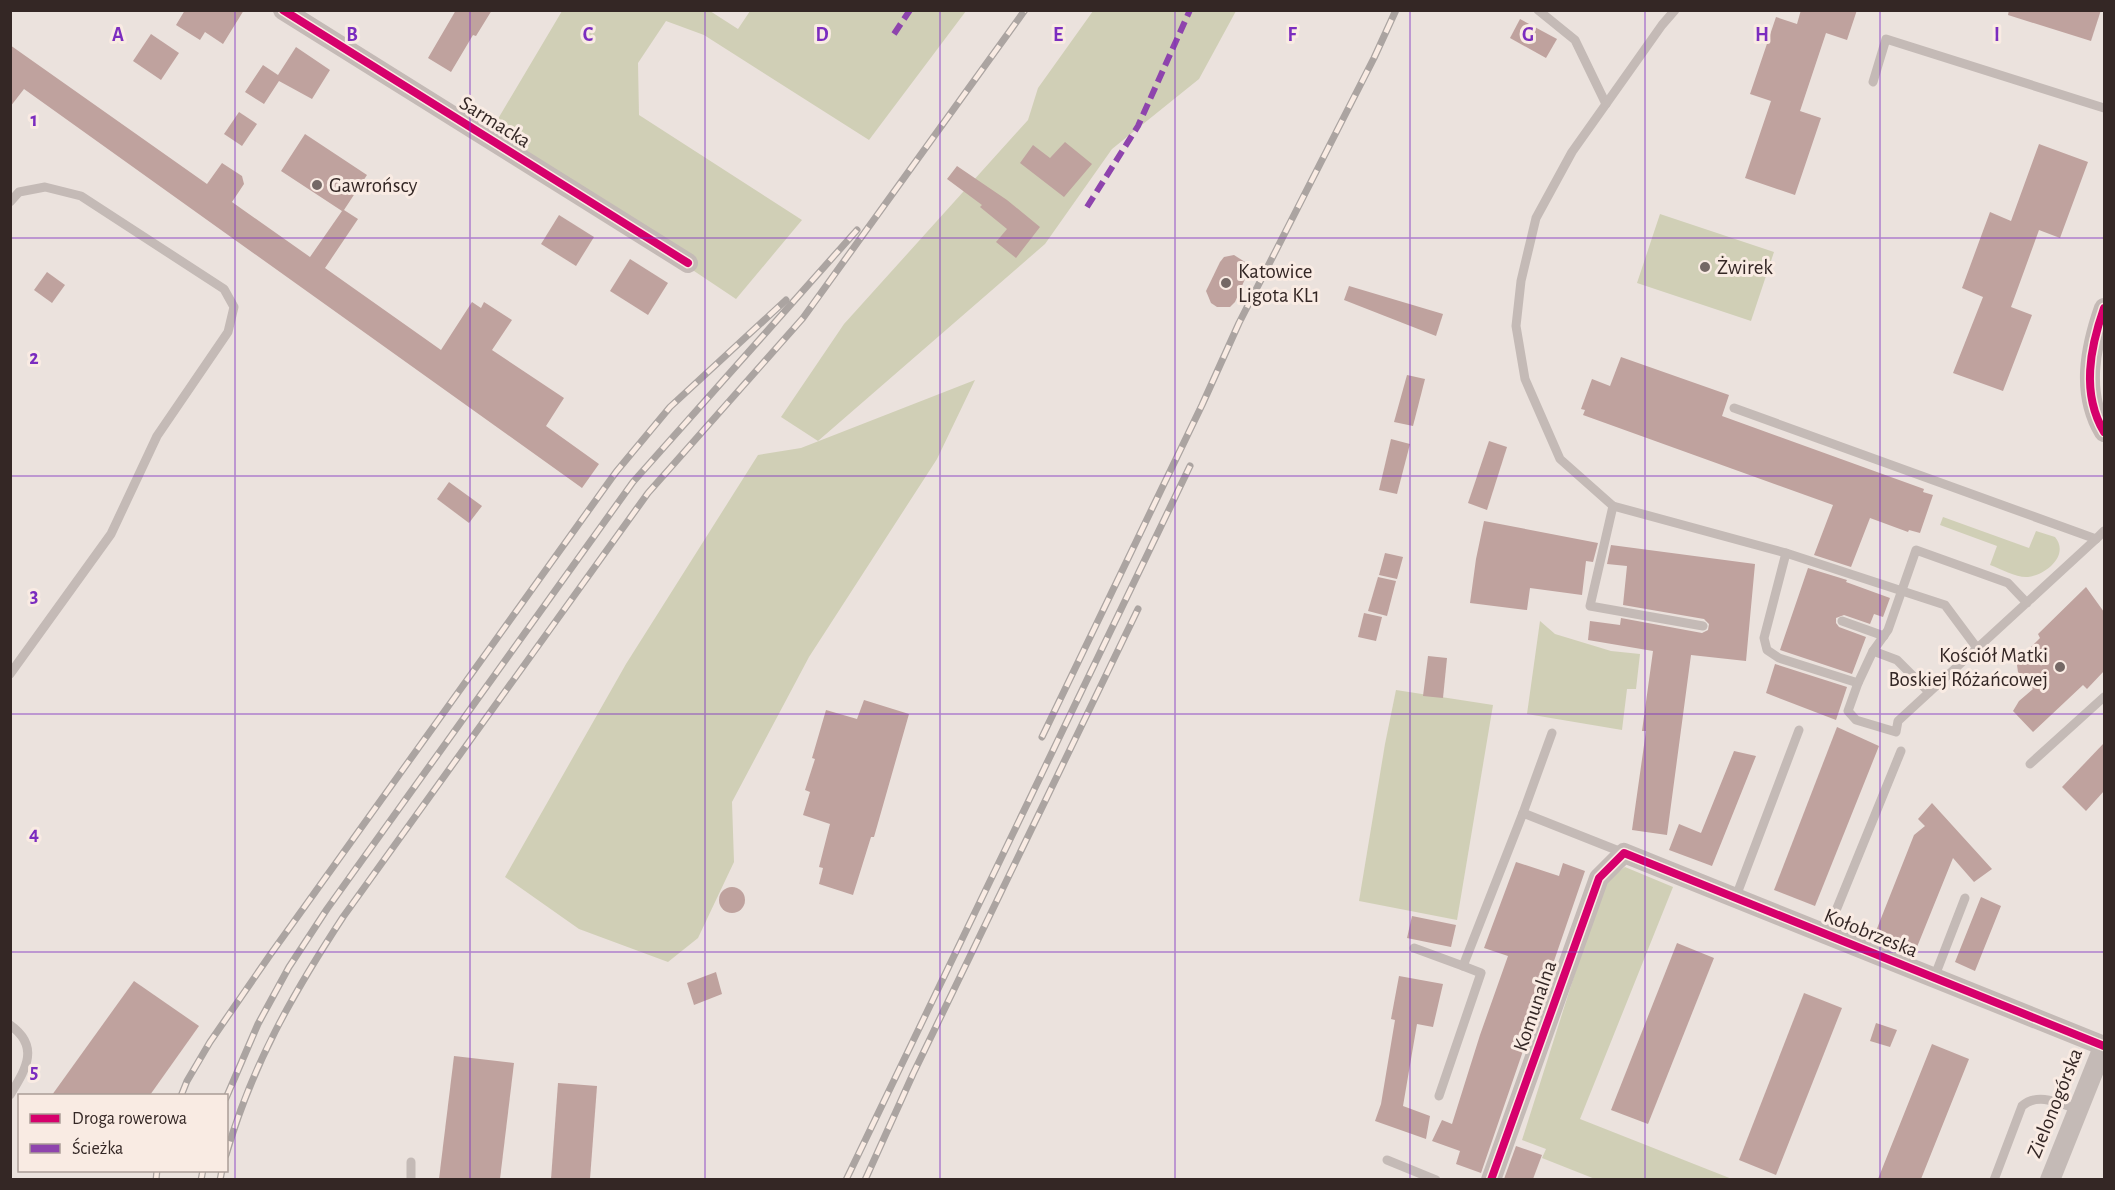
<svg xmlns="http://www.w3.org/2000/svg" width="2115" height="1190" viewBox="0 0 2115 1190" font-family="'Alegreya Sans',sans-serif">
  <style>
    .green { fill: #d0cfb6 }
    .building { fill: #bfa29e }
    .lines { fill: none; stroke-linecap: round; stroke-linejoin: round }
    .service { stroke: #c4bab6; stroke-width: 9 }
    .minor { stroke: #c4bab6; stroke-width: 20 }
    .rail-casing { stroke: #aba4a1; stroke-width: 7 }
    .rail { stroke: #f9ebe3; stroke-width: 4.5; stroke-dasharray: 14; stroke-linecap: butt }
    .quiet { stroke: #8e44ad; stroke-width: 6; stroke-dasharray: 12 6; stroke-linecap: butt }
    .cycleway-casing { stroke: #f9ebe3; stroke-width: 11 }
    .cycleway { stroke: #d6006c; stroke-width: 8 }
    .grid { fill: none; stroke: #7b2cbf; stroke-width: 1.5; stroke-opacity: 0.55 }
    .poi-dot { fill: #746865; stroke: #f9ebe3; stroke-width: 2 }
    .labels { text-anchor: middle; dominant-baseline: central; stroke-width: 6; stroke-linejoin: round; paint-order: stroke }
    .street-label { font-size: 21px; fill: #342725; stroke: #f9ebe3 }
    .poi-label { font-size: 21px; fill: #342725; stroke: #f9ebe3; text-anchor: start }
    .grid-label { font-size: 20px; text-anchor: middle; font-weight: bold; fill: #7b2cbf; stroke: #f9ebe3; stroke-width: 6; stroke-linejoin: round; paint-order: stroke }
  </style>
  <rect width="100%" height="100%" fill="#ebe2dd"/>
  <g class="green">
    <polygon points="562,11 710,11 738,29 750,11 966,11 869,140 704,35 666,21 638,63 639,115 802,220 736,299 489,134"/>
    <polygon points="1093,11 1236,11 1199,79 1112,149 1045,244 818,441 781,417 844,324 1028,120 1038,88"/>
    <polygon points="1660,214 1774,252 1751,321 1637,283"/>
    <polygon points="975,380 937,459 809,657 732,802 734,862 698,938 668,962 579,929 505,877 626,664 758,455 801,448"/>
    <path d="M1943,517L2029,548L2036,531L2055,537C2070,555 2046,575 2028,577C2017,578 2001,569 1990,565L1997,546L1940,525Z"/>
    <polygon points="1540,621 1555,634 1611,651 1640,654 1636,689 1627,689 1622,730 1527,714"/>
    <polygon points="1396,690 1493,705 1457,920 1359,901 1385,744"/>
    <polygon points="1625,867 1673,887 1580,1119 1732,1179 1595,1179 1542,1158 1546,1149 1522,1140 1604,882"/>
  </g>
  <g class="building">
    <polygon points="185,10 244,10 223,44 205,32 200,40 176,25"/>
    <polygon points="456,10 492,10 476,36 473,35 451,72 428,58"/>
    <polygon points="1801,10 1857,10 1847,40 1826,33 1800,111 1821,118 1795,195 1745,178 1771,101 1750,94 1776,17 1797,24"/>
    <polygon points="2009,10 2101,10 2091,41 2008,15"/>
    <polygon points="1520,19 1557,39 1546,58 1510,38"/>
    <polygon points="151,34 179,53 161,80 133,61"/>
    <polygon points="10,45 207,184 222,163 242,176 244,184 232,202 310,257 342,211 281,171 305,134 367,175 344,210 358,219 325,268 441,350 472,302 481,308 484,302 512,320 492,350 564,398 546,426 599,464 582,488 24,89 10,107"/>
    <polygon points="296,47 330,70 312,99 279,81 264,104 245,92 263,65 278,75"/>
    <polygon points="239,112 257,124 242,146 224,134"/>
    <polygon points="1065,142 1092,164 1064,197 1020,163 1033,145 1050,158"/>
    <polygon points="2039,144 2088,162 2060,238 2039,230 2011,307 2032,315 2003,391 1953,373 1983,297 1962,288 1990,212 2011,221"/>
    <polygon points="957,166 1007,200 1040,227 1016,258 996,242 1007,229 980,207 982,205 947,179"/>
    <polygon points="559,215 594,237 576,266 541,244"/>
    <polygon points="1234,255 1245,262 1248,272 1235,302 1230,307 1217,307 1211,303 1206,291 1220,262 1224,257"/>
    <polygon points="630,259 668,283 648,315 610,291"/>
    <polygon points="47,272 65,285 52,303 34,290"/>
    <polygon points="1349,286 1443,314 1436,336 1344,300"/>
    <polygon points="1621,357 1729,395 1722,416 1924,489 1923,492 1933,495 1920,533 1909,530 1908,532 1870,518 1851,567 1814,555 1833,505 1583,415 1585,410 1581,409 1592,379 1610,386"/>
    <polygon points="1407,375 1425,379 1413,426 1394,422"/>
    <polygon points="1391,439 1410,444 1397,494 1379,490"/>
    <polygon points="1489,441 1507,447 1487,510 1468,503"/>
    <polygon points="449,482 482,506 469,523 437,499"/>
    <polygon points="1484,521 1598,543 1593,562 1586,561 1582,595 1530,588 1527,610 1470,603 1476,559"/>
    <polygon points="1611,545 1755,564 1746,661 1691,655 1667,835 1632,830 1646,731 1642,731 1653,651 1588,640 1590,621 1620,625 1621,618 1702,633 1708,630 1709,624 1704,619 1623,605 1627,566 1607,564"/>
    <polygon points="1385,553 1403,557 1397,579 1379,575"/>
    <polygon points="1808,568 1847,580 1846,582 1890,598 1883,617 1874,614 1870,624 1844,615 1836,618 1836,623 1839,627 1866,637 1852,674 1780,650"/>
    <polygon points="1378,577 1396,581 1387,616 1368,611"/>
    <polygon points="2086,587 2104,612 2104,671 2087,689 2083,685 2033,732 2013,711 2019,701 2033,689 2018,672 2017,665 2019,659 2040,638 2038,634"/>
    <polygon points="1364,613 1382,617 1376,641 1358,637"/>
    <polygon points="1428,656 1447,658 1443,698 1423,696"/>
    <polygon points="1775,664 1847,687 1836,720 1766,693"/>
    <polygon points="864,700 909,714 874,837 871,837 853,895 819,884 823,868 819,867 830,824 803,815 810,792 805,790 815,759 812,758 826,710 857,719"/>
    <polygon points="1837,727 1879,746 1815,906 1774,890"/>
    <polygon points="2104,743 2104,791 2086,811 2062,787"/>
    <polygon points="1734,751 1756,756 1712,866 1669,850 1679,824 1701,833"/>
    <polygon points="1932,803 1992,869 1974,882 1953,858 1917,947 1876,931 1914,835 1925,826 1918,819"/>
    <polygon points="1516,862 1559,876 1563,863 1585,871 1481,1173 1456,1164 1460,1151 1432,1141 1442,1120 1452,1124 1480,1035 1508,956 1484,948"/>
    <circle cx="732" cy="900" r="13"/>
    <polygon points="1981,897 2001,906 1975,971 1955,962"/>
    <polygon points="1412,916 1456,925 1451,947 1407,938"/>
    <polygon points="1677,943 1714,958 1648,1124 1611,1110"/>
    <polygon points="716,972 722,994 694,1005 687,983"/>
    <polygon points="1399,976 1443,984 1433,1027 1417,1024 1403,1106 1430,1116 1426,1139 1375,1121 1381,1104 1395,1020 1391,1019"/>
    <polygon points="134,981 199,1026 150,1095 52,1095"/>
    <polygon points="1804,993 1842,1008 1776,1175 1739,1160"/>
    <polygon points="1876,1023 1897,1030 1890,1047 1870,1041"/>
    <polygon points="1932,1044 1969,1059 1921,1179 1878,1179"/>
    <polygon points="454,1056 514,1063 500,1179 439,1179"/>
    <polygon points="558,1083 597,1086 590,1179 551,1179"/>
    <polygon points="1516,1146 1542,1155 1533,1179 1504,1179"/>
  </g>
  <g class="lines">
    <g class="service">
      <polyline points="1538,10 1575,40 1606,104"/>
      <polyline points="1675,10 1662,25 1572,152 1536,218 1521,281 1516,326 1525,379 1560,459 1613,506 1786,553 1945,605 1977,648"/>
      <polyline points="1873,82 1886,39 2104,108"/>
      <polyline points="10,202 19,192 45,187 81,196 224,289 234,307 228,332 157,436 111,534 10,674"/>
      <polyline points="1734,408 2096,539 2104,531"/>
      <polyline points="1613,506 1590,606 1703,626"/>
      <polyline points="1786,553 1764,638 1767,650 1779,658 1858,683"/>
      <polyline points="2027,603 2008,583 1916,550 1888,630 1873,651 1858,683 1848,711 1856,720 1896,732 1898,721 2096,539"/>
      <polyline points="1842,621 1884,636"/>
      <polyline points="1873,651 1897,660 1929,692"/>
      <polyline points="2030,764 2104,697"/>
      <polyline points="1523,813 1552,733"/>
      <polyline points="1735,899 1799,730"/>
      <polyline points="1826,935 1901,751"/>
      <polyline points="1414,948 1463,966"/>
      <polyline points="1934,978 1965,898"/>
      <path d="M10,1025C41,1047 25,1070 10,1095"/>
      <polyline points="1439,1096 1481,973 1463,966 1523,813 1624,853"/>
      <polyline points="1387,1160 1436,1180"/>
      <polyline points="411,1180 411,1162"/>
      <path d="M1994,1180L2022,1106C2038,1092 2059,1103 2077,1109"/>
    </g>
    <g class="minor">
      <polyline points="283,10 688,263"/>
      <path d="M2104,308C2090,348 2081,393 2104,432"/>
      <polyline points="1491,1180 1599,878 1624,853 2104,1046"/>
      <polyline points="2050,1180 2104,1045"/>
    </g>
    <g class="rail-casing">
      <g id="rail">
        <polyline points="1042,737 1202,405 1239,323 1374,58 1396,10"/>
        <polyline points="181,1096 187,1081 210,1042 270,955 616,472 670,407 786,300"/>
        <polyline points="226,1098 258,1024 289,967 327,909 633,482 857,230"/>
        <path d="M226,1155C252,1065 292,995 343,917L648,493L803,318L1025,10"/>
        <polyline points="156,1180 157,1170"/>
        <polyline points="201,1180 203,1170"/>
        <polyline points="220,1180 222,1170"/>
        <polyline points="846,1180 1190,466"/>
        <polyline points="865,1180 913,1074 1138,609"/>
      </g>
    </g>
    <use href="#rail" class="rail"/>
    <g class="quiet">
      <polyline points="894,34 910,10"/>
      <polyline points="1087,207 1138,126 1190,10"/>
    </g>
    <g class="cycleway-casing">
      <g id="cycleway">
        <polyline points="283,10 688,263"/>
        <path d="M2104,308C2090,348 2081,393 2104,432"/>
        <polyline points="1491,1180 1599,878 1624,853 2104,1046"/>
      </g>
    </g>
    <use href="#cycleway" class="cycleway"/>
  </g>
  <path class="grid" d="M235,10V1180M470,10V1180M705,10V1180M940,10V1180M1175,10V1180M1410,10V1180M1645,10V1180M1880,10V1180M10,238H2104M10,476H2104M10,714H2104M10,952H2104"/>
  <g class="poi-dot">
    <circle cx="317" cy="185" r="6"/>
    <circle cx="1705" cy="267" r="6"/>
    <circle cx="1226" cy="283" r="6"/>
    <circle cx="2060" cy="667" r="6"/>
  </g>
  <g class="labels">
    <g class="street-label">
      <text transform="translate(495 122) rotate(32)">Sarmacka</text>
      <text transform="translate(1871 933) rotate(22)">Kołobrzeska</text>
      <text transform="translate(1535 1006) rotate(-71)">Komunalna</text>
      <text transform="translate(2055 1103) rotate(-68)">Zielonogórska</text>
    </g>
    <g class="poi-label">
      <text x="329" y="185">Gawrońscy</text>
      <text x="1717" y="267">Żwirek</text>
      <text x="1238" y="271">Katowice<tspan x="1238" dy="24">Ligota KL1</tspan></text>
      <text x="2048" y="655" text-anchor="end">Kościół Matki<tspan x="2048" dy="24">Boskiej Różańcowej</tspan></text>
    </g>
  </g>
  <g class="grid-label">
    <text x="118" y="41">A</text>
    <text x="352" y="41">B</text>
    <text x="588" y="41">C</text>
    <text x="822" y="41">D</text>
    <text x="1058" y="41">E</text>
    <text x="1292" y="41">F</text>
    <text x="1528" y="41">G</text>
    <text x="1762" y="41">H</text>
    <text x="1997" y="41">I</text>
    <text x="34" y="126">1</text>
    <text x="34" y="364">2</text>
    <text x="34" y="602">3</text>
    <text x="34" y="840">4</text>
    <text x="34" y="1078">5</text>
  </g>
  <rect width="2115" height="1190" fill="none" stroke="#342725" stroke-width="24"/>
  <rect x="18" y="1094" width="210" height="78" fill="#f9ebe3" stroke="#aa9d97" stroke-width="1.5"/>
  <rect x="30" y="1114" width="30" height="9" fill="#d6006c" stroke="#aa9d97" stroke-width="1.5"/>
  <text x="72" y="1124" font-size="18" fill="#342725">Droga rowerowa</text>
  <rect x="30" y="1144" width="30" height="9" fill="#8e44ad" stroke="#aa9d97" stroke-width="1.5"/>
  <text x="72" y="1154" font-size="18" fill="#342725">Ścieżka</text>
</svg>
